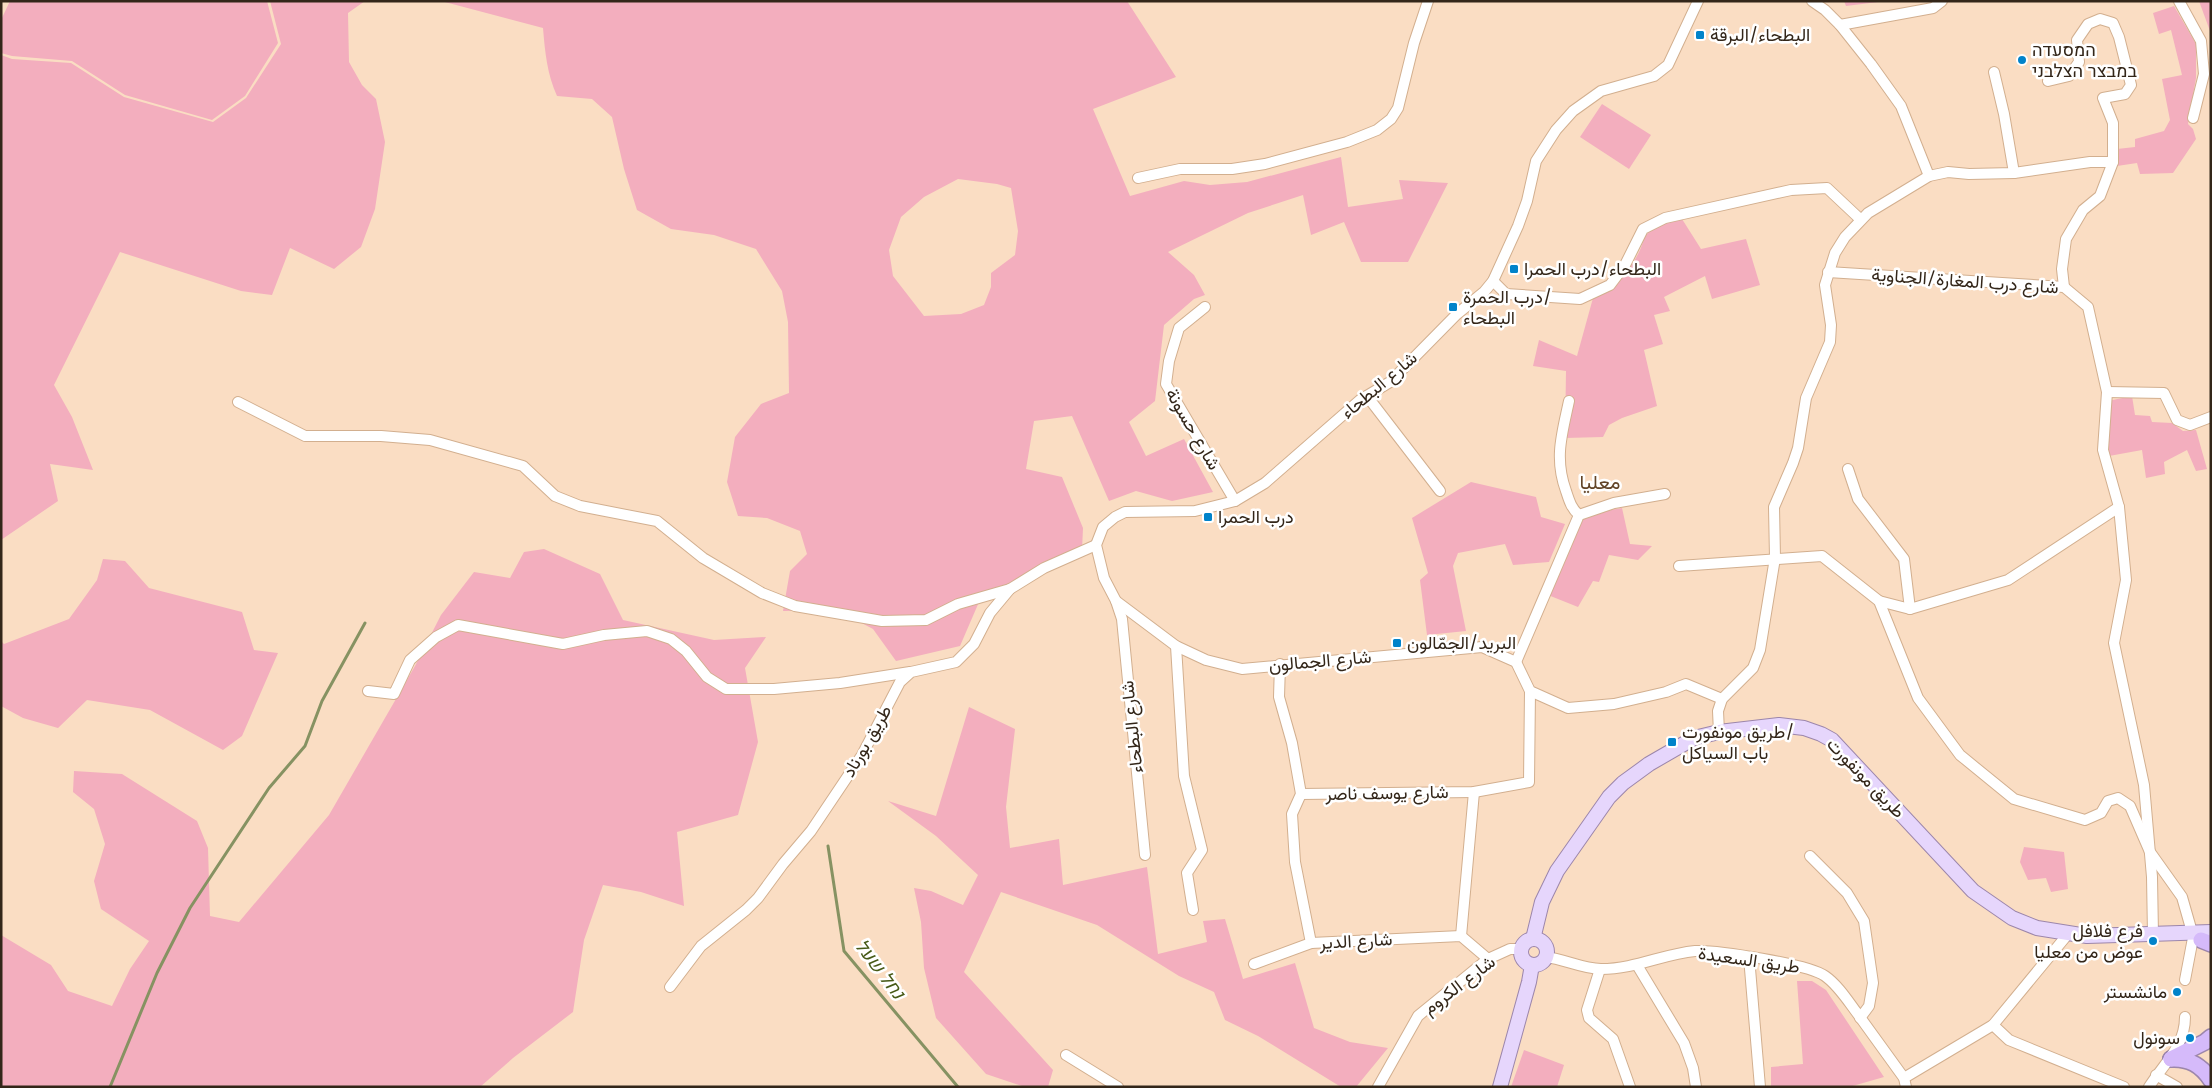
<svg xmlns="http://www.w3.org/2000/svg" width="2212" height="1088" viewBox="0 0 2212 1088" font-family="'Fira Sans',Vazirmatn,Heebo,sans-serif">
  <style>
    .green { fill: #f3aebe; fill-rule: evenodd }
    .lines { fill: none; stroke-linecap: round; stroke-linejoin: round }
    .stream { stroke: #869262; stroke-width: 3 }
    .minor-casing { stroke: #d2af8f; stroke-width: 12 }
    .major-casing { stroke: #9c86ab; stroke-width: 16 }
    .highway-casing { stroke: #9c86ab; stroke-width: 18 }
    .minor { stroke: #fff; stroke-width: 10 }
    .major { stroke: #e6d6fc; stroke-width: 14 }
    .highway { stroke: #d5bafa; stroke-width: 15 }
    .poi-dot { fill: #0183ca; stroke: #fff; stroke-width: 2 }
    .labels { text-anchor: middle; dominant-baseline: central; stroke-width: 5; stroke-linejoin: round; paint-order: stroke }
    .poi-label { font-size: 18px; fill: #332619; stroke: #fff; text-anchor: start }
    .street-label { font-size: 18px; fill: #332619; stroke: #fff }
    .water-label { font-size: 19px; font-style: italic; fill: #475a17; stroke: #fff }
    .quarter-label { font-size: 20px; fill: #624427; stroke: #fff }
  </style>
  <rect width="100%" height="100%" fill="#faddc3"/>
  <g class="green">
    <polygon points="10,1 267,1 278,43 245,96 212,120 125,95 72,61 12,56 1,53 1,20"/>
    <polygon points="270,1 365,1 348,13 349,62 362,85 376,99 385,142 375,209 361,247 334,269 290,248 272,295 241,291 120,252 54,385 72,417 93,470 50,464 58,501 1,540 1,55 12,59 71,63 124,97 213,122 246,98 281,44"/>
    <path d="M441,1H1127L1176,77L1093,109L1130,196L1184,181L1210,185L1247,182L1341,157L1348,207L1403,199L1399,180L1448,183L1408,262H1361L1344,222L1311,235L1303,195L1248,213L1168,252L1194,275L1205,295L1194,299L1164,325L1155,401L1129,422L1146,456L1184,439L1213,492L1172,501L1136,491L1109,501L1072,416L1034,421L1026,469L1062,477L1083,528L1082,550L979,602L960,646L896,661L873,629L837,610L783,611L790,571L807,554L800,531L767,518L738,516L727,482L735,437L761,404L789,393L788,322L782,291L756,249L714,235L671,229L637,210L624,169L612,117L592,99L557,96C547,74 545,52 543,28ZM958,179L997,184L1011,188L1018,231L1015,255L991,273V287L984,305L961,314L924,316L893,276L889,250L901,217L924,197Z"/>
    <polygon points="1844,1 1886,1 1846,6"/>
    <polygon points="2199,1 2211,1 2211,31 2210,31"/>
    <polygon points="2174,6 2196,44 2196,78 2188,124 2193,129 2196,139 2173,173 2140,174 2137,163 2117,166 2117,149 2135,147 2135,139 2164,131 2170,120 2162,79 2182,75 2171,30 2159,34 2153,13"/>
    <polygon points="1602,104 1651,135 1629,169 1580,137"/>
    <path d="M1682,219L1701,249L1746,239L1760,285L1712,299L1705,276L1664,297L1670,311L1654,315L1663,344L1644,350L1657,406L1622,418L1609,425L1603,437L1565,438L1566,371L1533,366L1539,340L1577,356L1593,298C1613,289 1630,272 1639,252C1642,247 1643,239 1647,234C1654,225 1672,222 1682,219Z"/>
    <polygon points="2132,396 2135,415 2150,416 2152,422 2172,423 2183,431 2196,430 2207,469 2196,471 2187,450 2164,462 2165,474 2146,478 2142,450 2109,456 2108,401"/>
    <polygon points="1471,482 1536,497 1541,517 1565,524 1549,562 1513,565 1505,544 1458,553 1453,566 1466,631 1427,635 1420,580 1428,573 1412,518"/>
    <polygon points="1622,508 1630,544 1652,546 1638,560 1609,555 1599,582 1593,581 1578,607 1548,595 1580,519 1592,513"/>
    <polygon points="544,549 600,574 623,620 714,640 766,637 745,668 758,742 738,815 677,832 684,906 641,892 603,885 584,940 573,1012 513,1058 480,1087 1,1087 1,935 51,965 68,991 112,1006 130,969 149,941 101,909 94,881 105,844 94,809 73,792 74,771 122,774 197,821 208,848 210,916 239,922 329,815 415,666 441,615 474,572 510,578 524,552"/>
    <polygon points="103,559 125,561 149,588 242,612 254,650 278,653 242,736 223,750 150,710 87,700 58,728 23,718 1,706 1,641 4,644 69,619 97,580"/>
    <polygon points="969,707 1015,729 1006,807 1010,848 1059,839 1063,885 1147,867 1158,954 1207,942 1203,921 1225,919 1243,979 1295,963 1314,1028 1350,1042 1388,1048 1356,1087 1341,1087 1258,1036 1225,1020 1214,992 1179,976 1097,925 1001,892 964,972 1053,1070 1048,1087 1025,1087 986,1074 936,1018 924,968 921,922 914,888 931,891 963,905 978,875 936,836 888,801 936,816"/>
    <polygon points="2024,847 2064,852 2068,889 2051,892 2046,878 2028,880 2020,862"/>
    <polygon points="1797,981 1812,981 1826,990 1884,1077 1849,1087 1771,1087 1771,1067 1803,1064"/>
    <polygon points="1524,1050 1564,1065 1557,1087 1511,1087"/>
  </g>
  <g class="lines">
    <g class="stream">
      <polyline points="828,846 844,951 958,1087"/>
      <polyline points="110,1087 157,973 190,908 269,788 305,746 322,701 365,623"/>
    </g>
    <g class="minor-casing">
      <g id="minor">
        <polyline points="1698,1 1668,65 1654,76 1601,91 1573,111 1556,130 1536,161 1527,201 1518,226 1493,281 1484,292 1457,314 1390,382 1360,400 1265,483 1235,501 1195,511 1125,512 1115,517 1103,527 1096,545 1104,578 1116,601 1176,646 1206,660 1242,669 1482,647 1516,662 1530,691 1568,708 1614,704 1666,692 1686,684 1722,699"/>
        <polyline points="1812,1 1825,10 1840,25 1871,64 1901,106 1929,176"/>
        <polyline points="2179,1 2201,41 2204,74 2193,118"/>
        <polyline points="1840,25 1933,8 1942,1"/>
        <polyline points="1994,72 2004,114 2014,173"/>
        <polyline points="2048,81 2069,76 2079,62 2077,40 2088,24 2100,19 2113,23 2119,37 2131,85 2125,94 2103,98 2113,123 2113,162 2100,196 2083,210 2066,239 2062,269 2064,287"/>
        <polyline points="1138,178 1180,169 1232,169 1265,164 1347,142 1377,130 1391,119 1398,108 1414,43 1428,1"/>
        <polyline points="1828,272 2064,287 2088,307 2107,392 2103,450 2119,507 2126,580 2114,643 2144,785 2152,877 2153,935"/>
        <polyline points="1493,281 1506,294 1580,299 1610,285 1625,265 1643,229 1665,218 1791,190 1827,188 1860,219"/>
        <polyline points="1205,307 1179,328 1169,361 1166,384 1235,501"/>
        <polyline points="2107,392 2164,393 2177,420 2190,425 2211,417"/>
        <polyline points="1367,396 1440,491"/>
        <path d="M1569,401C1562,434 1554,458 1566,491C1569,500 1571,508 1579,515"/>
        <polyline points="238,402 305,436 381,436 430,440 523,466 555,496 580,506 657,521 703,558 762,593 795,606 882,621 926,620 958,604 1010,589"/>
        <polyline points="1848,469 1858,499 1904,559 1910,609"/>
        <polyline points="1679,566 1822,556 1879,601 1918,698 1960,755 2014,799 2085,820 2101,813 2108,801 2118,798 2130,806 2150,852 2182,897 2192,932"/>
        <polyline points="1116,601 1122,619 1145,855"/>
        <polyline points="1879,601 1910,609 2008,580 2119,507"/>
        <polyline points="1176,646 1184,776 1202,850 1187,873 1193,910"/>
        <polyline points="1516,662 1579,515 1614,503 1665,494"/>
        <polyline points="1280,664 1279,697 1292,743 1301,794 1292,814 1295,862 1311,943"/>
        <polyline points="368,691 394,694 410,660 436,637 458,625 563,644 604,635 647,631 671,639 686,651 707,677 726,689 774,689 840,683 910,672"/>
        <polyline points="1719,732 1718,711 1722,699 1753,668 1760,650 1775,558 1774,507 1793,463 1798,448 1806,398 1830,342 1831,325 1825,285 1835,253 1845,237 1868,213 1929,176 1948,172 1969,174 2014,173 2090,162 2113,162"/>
        <polyline points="1301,794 1474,792 1529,782 1530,691"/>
        <polyline points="1810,856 1847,893 1864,921 1873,983 1869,1006 1860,1018"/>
        <polyline points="1461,936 1474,792"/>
        <path d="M1546,957C1564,959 1583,969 1601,969C1635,969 1663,954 1695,951C1717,950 1808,964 1825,976C1838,985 1848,1001 1857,1013C1873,1035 1888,1056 1904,1078L1906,1087"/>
        <polyline points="1749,957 1760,1087"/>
        <polyline points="1254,964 1311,943 1461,936 1488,959"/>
        <polyline points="1637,965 1684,1043 1693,1068 1696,1087"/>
        <polyline points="1600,969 1587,1010 1589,1018 1613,1039 1630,1087"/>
        <polyline points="2185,980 2193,938"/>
        <polyline points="670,987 701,946 746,910 758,898 783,864 811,831 862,755 900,682 911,672 956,662 974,644 990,613 1010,589 1044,568 1096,545"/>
        <polyline points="1993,1025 2009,1040 2124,1087"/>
        <polyline points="1066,1055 1118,1087"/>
        <polyline points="2156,1075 2177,1087"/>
        <polyline points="1904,1078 1993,1025 2068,934"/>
        <polyline points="1378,1087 1418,1016 1488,959 1510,949 1521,949"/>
        <path d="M2149,1087C2164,1063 2185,1047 2185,1017"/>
      </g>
    </g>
    <g class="major-casing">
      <g id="major">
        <circle cx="1534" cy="952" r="13"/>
        <polyline points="1533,939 1542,902 1557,871 1609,797 1623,783 1649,764 1694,738 1719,732 1779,725 1804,728 1821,734 1832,740 1973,891 2012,918 2037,928 2087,936 2211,932"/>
        <polyline points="1500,1087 1529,982 1532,965"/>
      </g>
    </g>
    <g class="highway-casing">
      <g id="highway">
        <polyline points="2201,940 2211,944"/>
        <path d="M2171,1059C2189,1058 2201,1065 2211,1080"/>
        <polyline points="2171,1059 2205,1042 2211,1037"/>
      </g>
    </g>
    <use href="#minor" class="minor"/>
    <use href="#major" class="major"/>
    <use href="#highway" class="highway"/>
  </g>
  <g class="poi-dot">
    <rect x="1695" y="30" width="10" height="10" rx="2.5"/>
    <circle cx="2022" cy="60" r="5"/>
    <rect x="1509" y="264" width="10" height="10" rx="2.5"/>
    <rect x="1448" y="302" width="10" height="10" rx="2.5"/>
    <rect x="1203" y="512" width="10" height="10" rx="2.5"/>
    <rect x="1392" y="638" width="10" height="10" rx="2.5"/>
    <rect x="1667" y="737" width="10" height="10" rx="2.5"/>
    <circle cx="2153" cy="941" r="5"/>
    <circle cx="2177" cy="992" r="5"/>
    <circle cx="2190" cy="1038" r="5"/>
  </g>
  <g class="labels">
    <g class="poi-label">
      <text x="1710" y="35">البطحاء/البرقة</text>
      <text x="2032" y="50">המסעדה<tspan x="2032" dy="21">במבצר הצלבני</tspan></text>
      <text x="1524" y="269">البطحاء/درب الحمرا</text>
      <text x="1463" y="297">درب الحمرة/<tspan x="1463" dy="21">البطحاء</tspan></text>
      <text x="1218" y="517">درب الحمرا</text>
      <text x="1407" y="643">البريد/الجمّالون</text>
      <text x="1682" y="732">طريق مونفورت/<tspan x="1682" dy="21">باب السياكل</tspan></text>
      <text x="2143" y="931" text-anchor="end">فرع فلافل<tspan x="2143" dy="21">عوض من معليا</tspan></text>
      <text x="2167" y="992" text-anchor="end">مانشستر</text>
      <text x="2180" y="1038" text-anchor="end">سونول</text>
    </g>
    <g class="street-label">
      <text transform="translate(1965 281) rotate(4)">شارع درب المغارة/الجناوية</text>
      <text transform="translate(1379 385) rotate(-40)">شارع البطحاء</text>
      <text transform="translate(1193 429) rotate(60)">شارع حسونة</text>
      <text transform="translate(1320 661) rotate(-5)">شارع الجمالون</text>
      <text transform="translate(1132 727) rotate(-96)">شارع البطحاء</text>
      <text transform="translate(867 741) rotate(-60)">طريق بورناد</text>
      <text transform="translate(1866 778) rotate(46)">طريق مونفورت</text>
      <text transform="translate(1387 793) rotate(-1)">شارع يوسف ناصر</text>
      <text transform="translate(1356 941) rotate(-3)">شارع الدير</text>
      <text transform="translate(1749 960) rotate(8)">طريق السعيدة</text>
      <text transform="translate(1459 985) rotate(-37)">شارع الكروم</text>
    </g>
    <g class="water-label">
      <text transform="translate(880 969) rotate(53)">נחל שעל</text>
    </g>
    <g class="quarter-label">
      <text x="1600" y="482">معليا</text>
    </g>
  </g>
  <rect width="2212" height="1088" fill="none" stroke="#332619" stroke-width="5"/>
</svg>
